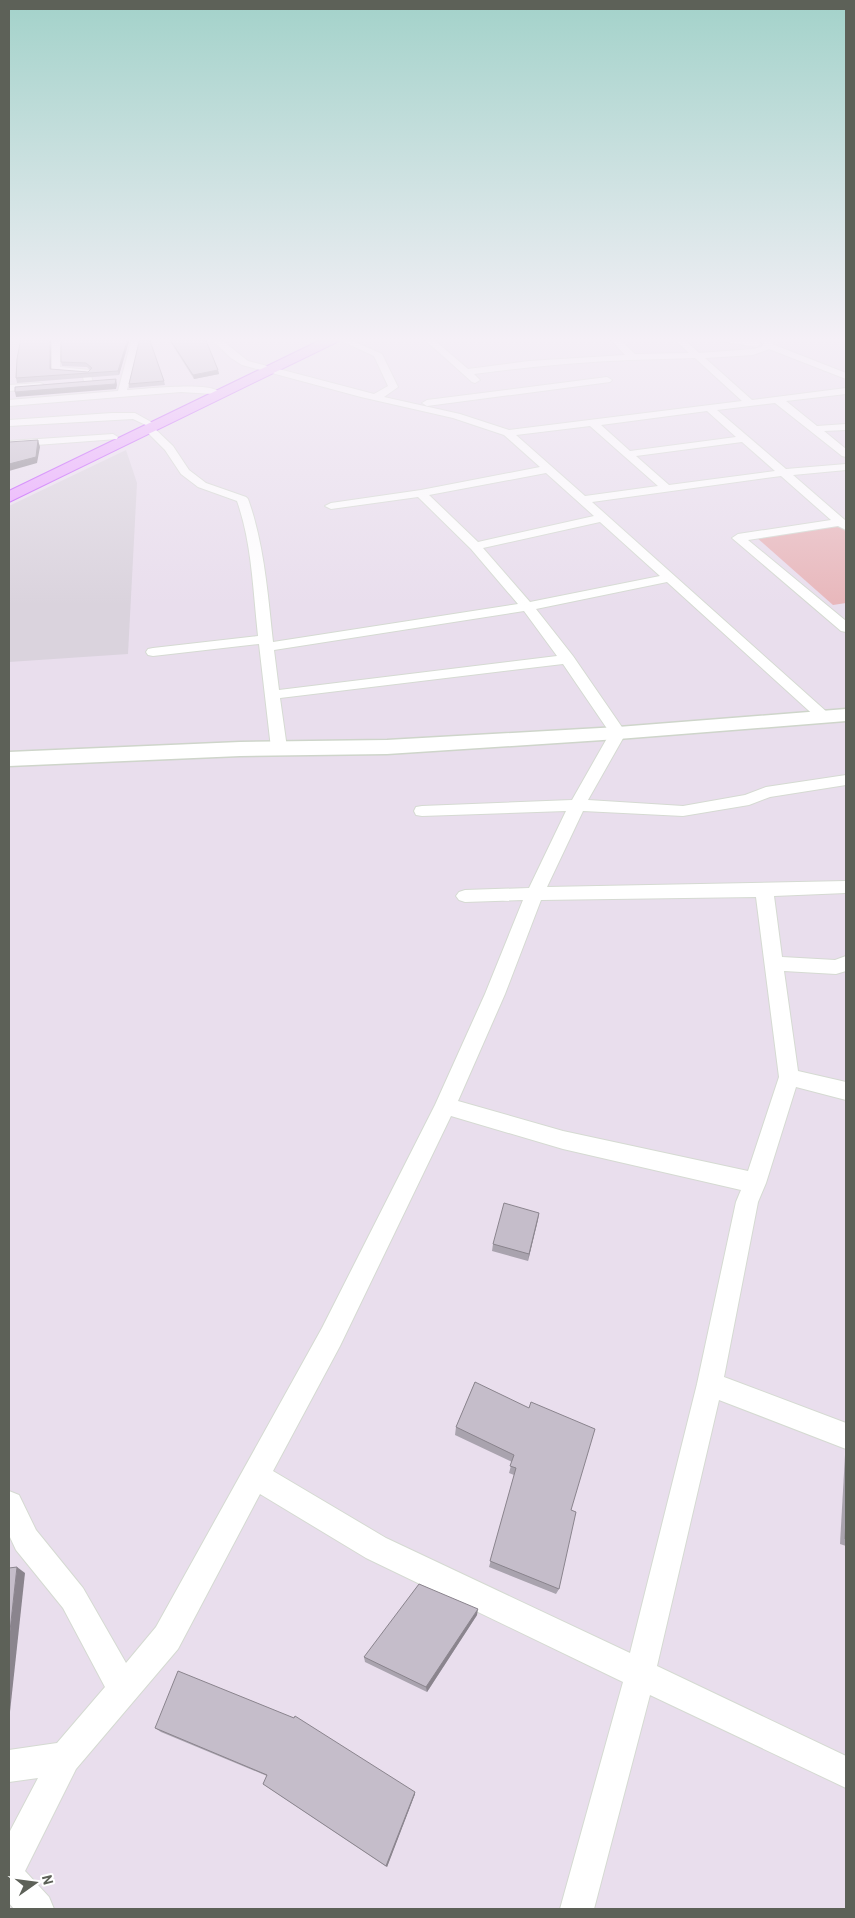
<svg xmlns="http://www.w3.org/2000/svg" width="855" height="1918" viewBox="0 0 855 1918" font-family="Barlow,sans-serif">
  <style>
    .industrial { fill: #dad3dd }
    .green { fill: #e8b7bb }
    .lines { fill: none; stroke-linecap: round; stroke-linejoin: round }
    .street-casing { stroke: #d5dad2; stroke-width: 2 }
    .secondary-casing { stroke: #ced5ca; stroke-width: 3 }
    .primary-casing { stroke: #be45ff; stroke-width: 2 }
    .street { fill: #fff; fill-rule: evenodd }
    .secondary { fill: #fff; fill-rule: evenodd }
    .primary { fill: #e9a1ff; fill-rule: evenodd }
    .wall { fill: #a9a3ae }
    .shaded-wall { fill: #8a848d }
    .building { fill: #c5bdca; stroke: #8a848d }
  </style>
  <rect width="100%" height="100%" fill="#e9deed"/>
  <polygon class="industrial" points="126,450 137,483 128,654 9,662 9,506"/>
  <polygon class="green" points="839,524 846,531 846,603 833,605 756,537"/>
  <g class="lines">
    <g class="street-casing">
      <g id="street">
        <polygon points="52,338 60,338 60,367 89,370 93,382 91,384 85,384 82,374 52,372"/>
        <path d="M132,338H140L127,390C144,389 206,382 218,391L213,394L181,392L9,406V400L118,391Z"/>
        <path d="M210,338H219L248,361L374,394L388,386L374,356L335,338H346L382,354L398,387L384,397L460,414L509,430L742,401L695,358C673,359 652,359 630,360C578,362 526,367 474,374L480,380L475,383L472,382L423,338H432L468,369L529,361L625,355L609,338H618L635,354L689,353L674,338H683L699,353L753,349L761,347L768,338H776L772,344L846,373V379L769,349L753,355L705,358L752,400L846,388V394L786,401L817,426L846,424V430L824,431L846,449V457L842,456L775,403L717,410L786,469L846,464V470L793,475L846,521V530L838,526L748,540L846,621V632L841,631L732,538L738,534L831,520L781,476L592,502L828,713L830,716L828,719H818L667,582L536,609L573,656L626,733L588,800L683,806L745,795L766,787L846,775V785L770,797L749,805L683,816L583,811L547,887L846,881V893L774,896L782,957L835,960L846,956V971L836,974L784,971L798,1071L846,1082V1100L796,1087L766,1183L758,1202L724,1377L846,1423V1449L719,1400L657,1666L846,1756V1788L650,1695L594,1909H560L623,1682L366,1558L260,1494L178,1649L76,1769L25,1871L49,1897L54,1909H14L9,1903V1833L38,1778L9,1782V1750L57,1743L105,1687L63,1608L16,1550L9,1535V1491L19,1495L36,1530L83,1588L126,1663L156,1627L322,1328L435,1105L485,994L523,900L465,902L459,900L456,896L459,892L465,890L529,888L566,811L422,816L416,815L414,811L416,807L422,806L572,800L610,733L563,664L280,698L287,748L284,751H274L271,748L259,644L153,656L148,655L146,652L148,649L153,648L258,636C253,591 252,543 237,501L198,487L181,474L165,450L144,429L149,426L153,427L173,446L189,470L206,483L246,497L248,499C264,543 268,596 273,642L518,604L471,549L418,497L331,509L325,506L331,503L421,490L540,467L504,435L453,418L361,397L242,365L231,358ZM707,411L736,437L630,451L601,425ZM590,426L658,486L585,496L516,435ZM742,442L775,471L669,485L636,456ZM546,473L594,516L478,542L429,495ZM600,522L660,576L530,602L483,548ZM524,611L557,656L279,690L274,650ZM756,897L779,1077L748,1171L563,1131L458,1101L505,994L541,900ZM451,1116L563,1149L741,1190L736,1202L697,1384L630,1653L386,1538L273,1471L340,1346Z"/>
        <path d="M716,338C728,337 751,336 761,344L757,347L720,341Z"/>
        <polygon points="607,377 612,380 610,382 427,406 422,403 427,400"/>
        <polygon points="40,383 43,384 43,388 9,391 9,385"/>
        <polygon points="112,413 135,413 153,423 148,426 133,419 9,426 9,420"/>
        <polygon points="113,434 118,437 117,439 9,447 9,441"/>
      </g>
    </g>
    <g class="secondary-casing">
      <polygon id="secondary" points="846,709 846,721 618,739 387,754 240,756 9,766 9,752 240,742 387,740 618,727"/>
    </g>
    <g class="primary-casing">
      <polygon id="primary" points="325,338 340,338 339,341 9,502 9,491"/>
    </g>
    <use href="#street" class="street"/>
    <use href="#secondary" class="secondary"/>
    <use href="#primary" class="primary"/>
  </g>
  <g class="wall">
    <polygon points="21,338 51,338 51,369 88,372 90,370 87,367 62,366 61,362 130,338 119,375 17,383 16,378"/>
    <polygon points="168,338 205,338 218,370 219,374 194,379"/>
    <polygon points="164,381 165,385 129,388 129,384"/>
    <polygon points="539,1213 528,1261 492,1251 493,1244"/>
    <polygon points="475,1382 571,1510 559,1589 556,1594 489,1567 514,1475 509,1473 512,1462 455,1435 456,1427"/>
    <polygon points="846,1453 846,1546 840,1544 845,1455"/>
    <polygon points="477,1615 427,1692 365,1662 364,1657"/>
    <polygon points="155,1728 415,1792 415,1794 387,1867 263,1784 267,1776 161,1732"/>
  </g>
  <g class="shaded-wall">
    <polygon points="50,338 51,338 51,373 50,369"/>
    <polygon points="128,338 130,338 119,375 118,371"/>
    <polygon points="218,370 219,374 194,379 193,375"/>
    <polygon points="116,379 117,385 116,389 16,397 15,392"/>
    <polygon points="38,440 40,447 37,463 9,471 9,464"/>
    <polygon points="539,1213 538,1220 528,1261 529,1254"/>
    <polygon points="17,1567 25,1573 9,1721 9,1640"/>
    <polygon points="478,1609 477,1615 427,1692 426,1687"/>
    <polygon points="415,1792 415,1794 387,1867 386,1866"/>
  </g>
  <g class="building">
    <polygon points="21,338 50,338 50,369 88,372 92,368 86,363 61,362 61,338 128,338 118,371 16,378 17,359"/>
    <polygon points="140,338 149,338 164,381 129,384"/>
    <polygon points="169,338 205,338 218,370 193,375"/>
    <polygon points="116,379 115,384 15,392 15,387"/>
    <polygon points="38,440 36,457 9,464 9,442"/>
    <polygon points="504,1203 539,1213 529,1254 493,1244"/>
    <polygon points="475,1382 529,1408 531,1402 595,1429 571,1510 576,1512 559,1589 490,1561 516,1468 510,1466 514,1455 456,1427"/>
    <polygon points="846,1517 846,1540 845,1539"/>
    <polygon points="17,1567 9,1640 9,1568"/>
    <polygon points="419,1584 478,1609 426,1687 364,1657"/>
    <polygon points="178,1671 294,1718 295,1716 415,1792 386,1866 263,1784 267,1775 155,1728"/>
  </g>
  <linearGradient id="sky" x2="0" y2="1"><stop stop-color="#a3d2ca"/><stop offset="0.56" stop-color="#f5f0f7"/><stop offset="1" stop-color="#f5f0f7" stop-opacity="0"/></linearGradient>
  <rect width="855" height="606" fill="url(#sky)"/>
  <rect width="855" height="1918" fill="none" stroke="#5d6158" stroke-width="20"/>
  <g transform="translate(35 1883) rotate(76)" stroke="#ffffff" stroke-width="4" paint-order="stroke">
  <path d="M0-4L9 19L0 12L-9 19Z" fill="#5d6158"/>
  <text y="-8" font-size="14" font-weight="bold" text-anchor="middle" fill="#5d6158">N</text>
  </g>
</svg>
